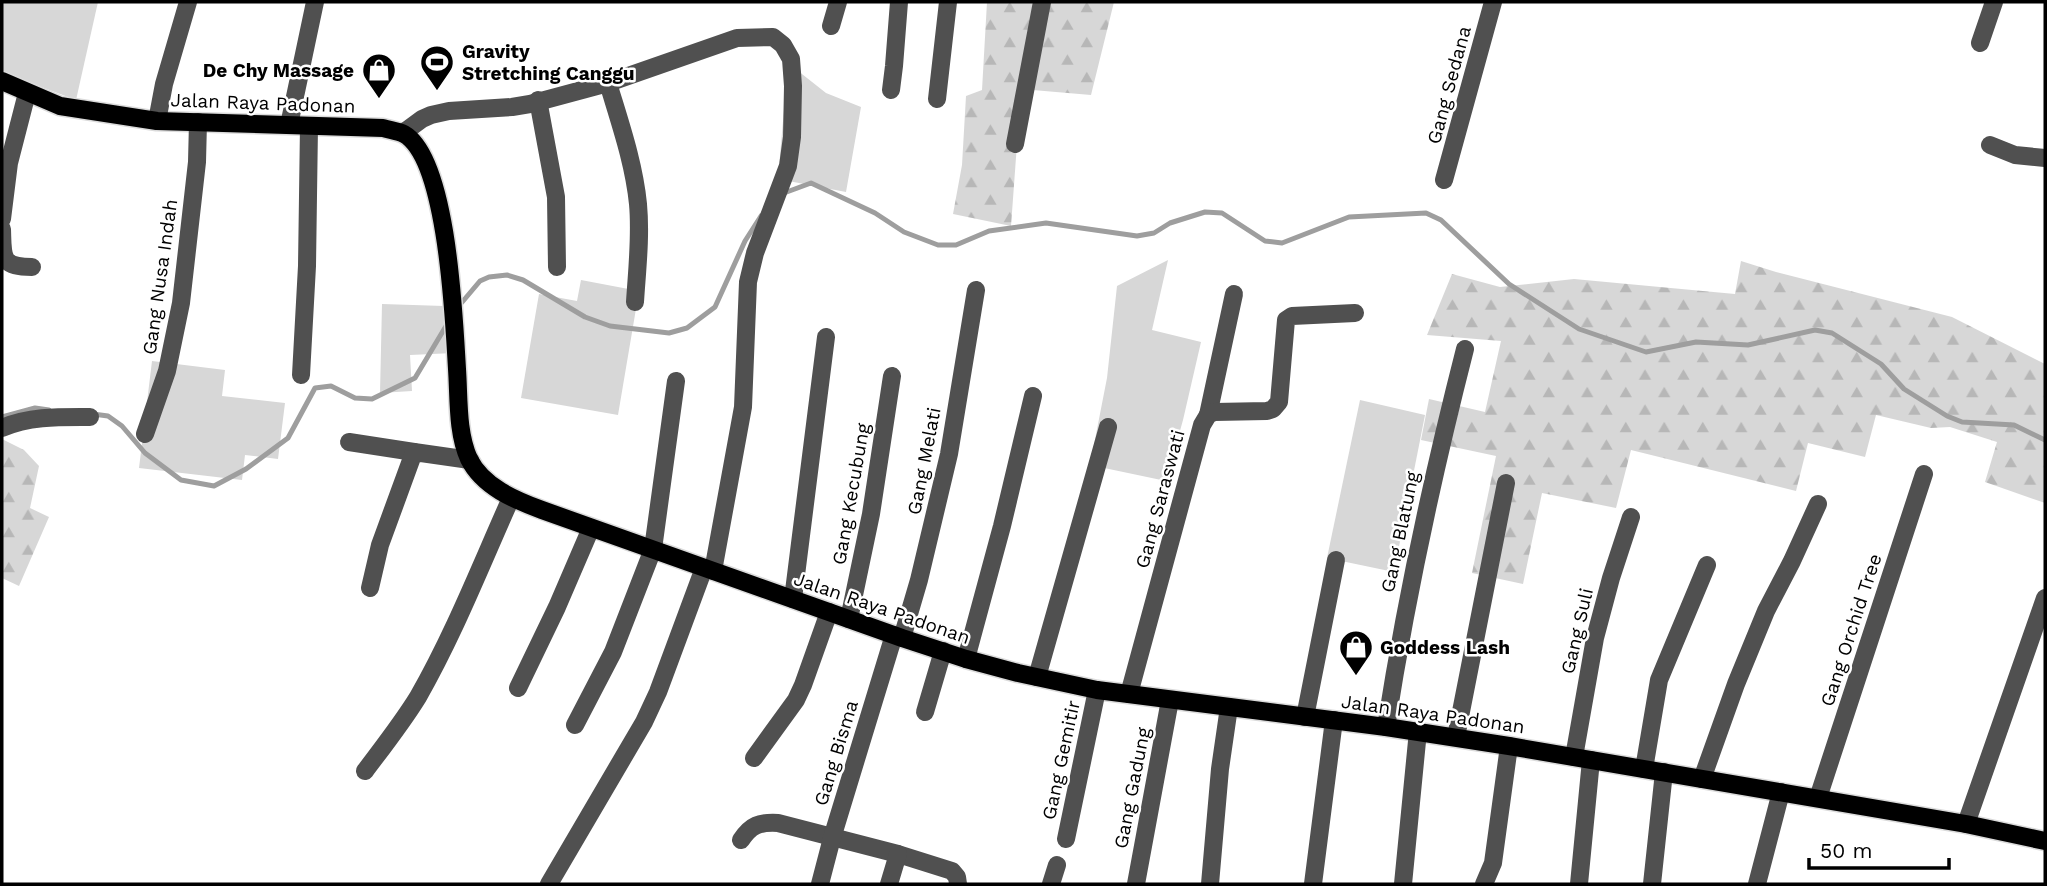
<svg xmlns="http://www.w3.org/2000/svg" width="2047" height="886" viewBox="0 0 2047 886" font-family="'Work Sans',sans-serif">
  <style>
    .green { fill: #d7d7d7 }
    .forest { fill: url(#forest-firs) }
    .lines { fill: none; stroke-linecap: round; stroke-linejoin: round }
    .stream { stroke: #9e9e9e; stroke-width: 5 }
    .major-casing { stroke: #dbdbdb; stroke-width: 21 }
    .minor { stroke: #505050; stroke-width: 18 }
    .major { stroke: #000; stroke-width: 18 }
    .labels { text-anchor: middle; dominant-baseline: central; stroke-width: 5; stroke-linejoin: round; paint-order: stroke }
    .poi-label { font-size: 19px; font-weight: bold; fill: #000; stroke: #fff; text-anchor: start }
    .street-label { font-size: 19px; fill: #000; stroke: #fff }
  </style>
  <defs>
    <pattern id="forest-firs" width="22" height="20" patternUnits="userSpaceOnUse" patternTransform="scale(1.75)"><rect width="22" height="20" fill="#d7d7d7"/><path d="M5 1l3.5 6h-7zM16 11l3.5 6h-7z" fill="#b7b7b7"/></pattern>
  </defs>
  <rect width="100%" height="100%" fill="#fff"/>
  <g class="green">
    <polygon points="2,2 98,2 76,100 2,72"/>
    <polygon points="788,63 826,93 861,107 846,192 778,179"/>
    <polygon points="1168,260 1152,330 1201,342 1183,420 1166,481 1090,465 1107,378 1117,286"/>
    <polygon points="581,280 639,291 618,415 521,398 539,294 577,301"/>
    <polygon points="382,304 444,306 454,353 410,355 412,391 380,393"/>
    <polygon points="152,361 225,370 222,396 285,403 278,459 245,455 242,480 139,468"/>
    <polygon points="1360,400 1425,415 1394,572 1327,558"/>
  </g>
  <g class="forest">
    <polygon points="987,2 1114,2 1091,95 1021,89 1011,226 953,214 962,165 966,96 982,90"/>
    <polygon points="1741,261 1776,272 1952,317 2045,364 2045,503 1985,482 1997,442 1950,427 1931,428 1876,415 1865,457 1808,443 1796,491 1631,450 1616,508 1542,493 1523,584 1472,573 1496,456 1421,440 1429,399 1485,412 1501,341 1427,335 1452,274 1500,287 1574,279 1735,294"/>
    <polygon points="2,439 24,450 39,466 30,508 49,517 19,586 2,578"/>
  </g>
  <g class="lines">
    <g class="stream">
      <polyline points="784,193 811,183 875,213 904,232 938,245 956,245 989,231 1046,223 1137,236 1154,233 1170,223 1205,212 1222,213 1265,241 1282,243 1349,217 1426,213 1441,220 1509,284 1579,329 1646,352 1696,342 1748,345 1815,330 1832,333 1881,364 1904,389 1947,416 1962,422 2014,425 2045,440"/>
      <polyline points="458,307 480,281 489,277 507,275 523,280 585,317 610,326 669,333 687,328 715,307 745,241 761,216"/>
      <polyline points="93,414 108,416 122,426 145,453 181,480 214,486 246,469 288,438 315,388 331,386 355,398 372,399 415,378 449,321"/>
      <polyline points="2,417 35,408 49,410"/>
    </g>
    <g class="major-casing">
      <path id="major" d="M2,81L60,106L157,121L383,128C389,130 398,131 404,134C448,159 454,321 457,369C459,398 457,433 469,459C483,487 515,500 542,510L902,638L966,659L1018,673L1097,690L1386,727L1509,746L1966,824L2045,841"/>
    </g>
    <g class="minor">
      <polyline points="831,26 838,2"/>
      <polyline points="1980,43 1994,2"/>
      <path d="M608,83C620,123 634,163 638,204C641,237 637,270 635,302"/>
      <polyline points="891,90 894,66 899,2"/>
      <polyline points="937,99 948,2"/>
      <polyline points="538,100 556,197 557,267"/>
      <polyline points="157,121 164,84 188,2"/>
      <polyline points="289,125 315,2"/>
      <polyline points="403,133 422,119 431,115 449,111 512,107 530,104 608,83 737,38 773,37 783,45 791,59 793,86 792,137 788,166 755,253 748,282 743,407 713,571"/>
      <polyline points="1015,144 1042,2"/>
      <polyline points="1990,145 2015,155 2045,158"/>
      <polyline points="1444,180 1493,2"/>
      <polyline points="2,219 9,163 27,93"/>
      <path d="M2,229C3,257 0,267 32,267"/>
      <polyline points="301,375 307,266 309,126"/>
      <polyline points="1208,415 1234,294"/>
      <path d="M2,428C30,416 60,417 90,417"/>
      <polyline points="145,434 167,371 181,303 197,162 198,122"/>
      <polyline points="349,442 414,452"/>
      <polyline points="370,588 380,545 414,452 470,460"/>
      <polyline points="793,599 826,337"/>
      <polyline points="849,619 871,514 892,376"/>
      <polyline points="902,638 919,580 949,454 976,290"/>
      <polyline points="966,659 1002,526 1033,396"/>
      <polyline points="1037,677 1108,427"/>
      <polyline points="518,688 557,607 591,528"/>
      <polyline points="1129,694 1202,425 1208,415 1214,412 1267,411 1273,409 1279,402 1286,320 1292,316 1355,313"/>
      <polyline points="925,712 943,651"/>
      <polyline points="1305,717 1336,560"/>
      <polyline points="575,725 613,652 653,549 676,381"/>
      <path d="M1386,727C1406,599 1433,474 1465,349"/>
      <polyline points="1456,737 1506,483"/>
      <polyline points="1574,757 1595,638 1611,578 1631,517"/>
      <polyline points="754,758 796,700 803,685 829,612"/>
      <polyline points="1644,769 1659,680 1707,565"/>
      <path d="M365,771C383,747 402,723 418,697C454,634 481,565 511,498"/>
      <polyline points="1702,779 1736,684 1766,611 1792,561 1818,504"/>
      <polyline points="1818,798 1924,474"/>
      <polyline points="1966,824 2045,598"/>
      <polyline points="1066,839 1097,690"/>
      <path d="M741,840C751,825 759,822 778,823L898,854L952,871L957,877L958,884"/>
      <polyline points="549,884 644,722 658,692 704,568"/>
      <polyline points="820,884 832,838 894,635"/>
      <polyline points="889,884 898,854"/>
      <polyline points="1051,884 1057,865"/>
      <polyline points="1136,884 1170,700"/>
      <polyline points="1210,884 1220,769 1229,707"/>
      <polyline points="1313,884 1334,720"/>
      <polyline points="1403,884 1418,731"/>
      <polyline points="1484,884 1493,863 1509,746"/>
      <polyline points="1579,884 1591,760"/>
      <polyline points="1652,884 1664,772"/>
      <polyline points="1757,884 1781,792"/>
    </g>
    <use href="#major" class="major"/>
  </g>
  <defs>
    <g id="stadium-pin" transform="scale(1.75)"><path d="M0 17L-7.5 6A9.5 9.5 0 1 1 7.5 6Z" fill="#000" stroke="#fff"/><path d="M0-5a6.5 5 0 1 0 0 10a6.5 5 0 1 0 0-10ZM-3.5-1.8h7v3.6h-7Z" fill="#fff"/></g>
    <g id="shop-pin" transform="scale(1.75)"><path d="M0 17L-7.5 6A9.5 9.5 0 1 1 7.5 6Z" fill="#000" stroke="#fff"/><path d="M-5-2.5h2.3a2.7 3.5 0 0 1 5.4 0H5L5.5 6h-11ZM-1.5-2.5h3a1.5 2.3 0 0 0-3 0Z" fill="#fff"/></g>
  </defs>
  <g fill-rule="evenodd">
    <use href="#stadium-pin" x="437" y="62"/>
    <use href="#shop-pin" x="379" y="70"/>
    <use href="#shop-pin" x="1356" y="647"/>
  </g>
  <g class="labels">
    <g class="poi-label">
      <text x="462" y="51">Gravity<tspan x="462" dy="22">Stretching Canggu</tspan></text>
      <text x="354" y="70" text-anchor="end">De Chy Massage</text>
      <text x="1380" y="647">Goddess Lash</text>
    </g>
    <g class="street-label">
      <text transform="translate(1449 85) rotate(-75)">Gang Sedana</text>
      <text transform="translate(263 103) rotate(2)">Jalan Raya Padonan</text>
      <text transform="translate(160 277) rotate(-82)">Gang Nusa Indah</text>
      <text transform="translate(924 461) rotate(-79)">Gang Melati</text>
      <text transform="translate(851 494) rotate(-80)">Gang Kecubung</text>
      <text transform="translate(1160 499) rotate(-75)">Gang Saraswati</text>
      <text transform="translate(1400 532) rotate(-78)">Gang Blatung</text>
      <text transform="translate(882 608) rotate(19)">Jalan Raya Padonan</text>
      <text transform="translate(1851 630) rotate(-72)">Gang Orchid Tree</text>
      <text transform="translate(1577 631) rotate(-77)">Gang Suli</text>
      <text transform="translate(1433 714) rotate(8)">Jalan Raya Padonan</text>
      <text transform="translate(836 753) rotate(-73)">Gang Bisma</text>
      <text transform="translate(1061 760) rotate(-78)">Gang Gemitir</text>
      <text transform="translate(1132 788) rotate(-79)">Gang Gadung</text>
    </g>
  </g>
  <rect width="2047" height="886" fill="none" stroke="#000000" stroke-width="7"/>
  <path d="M1809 858v10h140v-10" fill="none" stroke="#000000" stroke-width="3.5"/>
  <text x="1820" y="858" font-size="21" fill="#000000" stroke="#ffffff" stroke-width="5" paint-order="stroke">50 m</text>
</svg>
